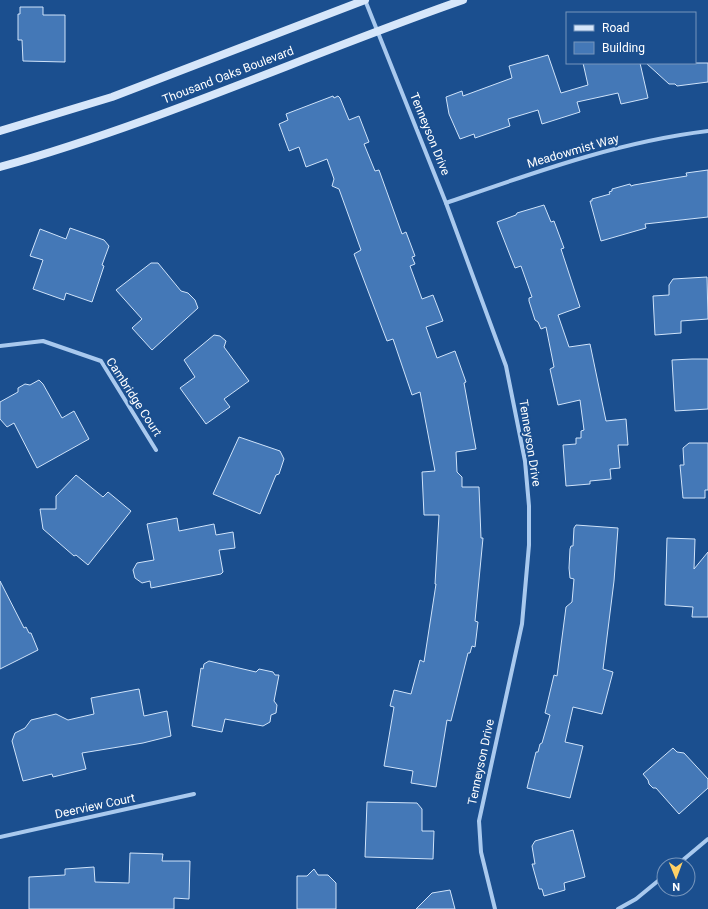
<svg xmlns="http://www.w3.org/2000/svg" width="708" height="909" viewBox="0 0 708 909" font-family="Roboto,sans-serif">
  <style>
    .building { fill: #4478b7; stroke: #cfe3fa }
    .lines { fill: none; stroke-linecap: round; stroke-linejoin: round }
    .minor { stroke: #a9c9ee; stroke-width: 4 }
    .secondary { stroke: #d6e6fa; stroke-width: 8 }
    .labels { text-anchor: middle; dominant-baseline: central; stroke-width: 4; stroke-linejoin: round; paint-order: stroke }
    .street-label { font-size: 12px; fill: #fff; stroke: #1b4f8f }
  </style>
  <rect width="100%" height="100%" fill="#1b4f8f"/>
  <g class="building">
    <polygon points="20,7 43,7 43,15 65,15 65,62 23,61 22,40 18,40 18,14 20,14"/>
    <polygon points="548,55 561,93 588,85 583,63 640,63 648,98 621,104 618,93 577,102 580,112 542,124 538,110 508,119 510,126 475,138 474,134 460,139 449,114 446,97 462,91 463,96 512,78 509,66"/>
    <polygon points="646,63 708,63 708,82 677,86 675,84 669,84"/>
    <polygon points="333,96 334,98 338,96 340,98 349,120 359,116 369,142 364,144 375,171 379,170 402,234 406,232 415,256 412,257 415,264 410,266 422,299 433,295 443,321 426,327 437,358 455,351 466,382 464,383 476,449 456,452 457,472 462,477 462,487 479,487 481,538 483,538 475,621 478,622 475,647 472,646 470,653 468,653 451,721 447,720 436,787 411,783 413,771 384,766 394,707 390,706 394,690 411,694 420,660 424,662 436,584 435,584 439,515 424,515 422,472 435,471 420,392 412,395 393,339 387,341 354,254 361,250 339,189 332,186 334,179 327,159 306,167 299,147 289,151 279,124 288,120 286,114"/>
    <polygon points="708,170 708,217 645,224 646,228 601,241 590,201 592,201 592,199 610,194 609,192 612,191 612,189 630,184 631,186 634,185 668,179 687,176 686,173"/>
    <polygon points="544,205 551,222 554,221 564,248 561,249 580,307 558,315 569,347 590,344 606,421 626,419 628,445 618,445 620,468 610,469 611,479 590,481 590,484 566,486 563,445 576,444 576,438 581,438 581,431 584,430 580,400 558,405 550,369 554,367 546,327 541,329 538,322 535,320 529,301 529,298 532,297 521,266 515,268 497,222 516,215 517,213"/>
    <polygon points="70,228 104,240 109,246 102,265 104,266 92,302 66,293 64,300 33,289 43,260 30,256 40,229 66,239"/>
    <polygon points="151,263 158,263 181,291 188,293 195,300 198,308 152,350 132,328 142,319 116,290"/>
    <polygon points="707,277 708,319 681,321 681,333 655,335 653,296 669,295 669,285 673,279"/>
    <polygon points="214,335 220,336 226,341 224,347 249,381 224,399 230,407 206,424 180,388 195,377 184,360"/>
    <polygon points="692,359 708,359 708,409 675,411 672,360"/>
    <polygon points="39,380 43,384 62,418 74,411 89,439 37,468 14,423 7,427 0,419 0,402 18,392 18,388 25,384 30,385"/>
    <polygon points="239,437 280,451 284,459 279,474 276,475 260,514 213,494"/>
    <polygon points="689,443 708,443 708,490 705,490 705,498 683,498 680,465 684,465 683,448"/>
    <polygon points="76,475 103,497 108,492 131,511 88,565 76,555 74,556 43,529 40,509 56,509 56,496"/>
    <polygon points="177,518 179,531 214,524 216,535 233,532 235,548 219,550 223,572 221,574 151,588 150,581 142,583 135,578 133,570 137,563 154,560 147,524"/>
    <polygon points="576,525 618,528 614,581 603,669 613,672 602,714 573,707 565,742 583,746 570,798 527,788 536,752 538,752 540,744 542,743 550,715 545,713 554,675 557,676 566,607 572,602 574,579 570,578 569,568 570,549 571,546 573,546 574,528"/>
    <polygon points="667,538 695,539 694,569 708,552 708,617 692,617 693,607 665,605"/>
    <polygon points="0,581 24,628 26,627 29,633 31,633 38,650 0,669"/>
    <polygon points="209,661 256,672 259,669 273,672 275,675 279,675 274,701 277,705 276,713 271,715 270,722 263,726 225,719 222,732 192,726 201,668 203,669 204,664"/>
    <polygon points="139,689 144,716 167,711 171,736 143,743 82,753 86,769 53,777 52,774 23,781 12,741 15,733 25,728 31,720 56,714 68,720 94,714 91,698"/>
    <polygon points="673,748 677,752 684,753 708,779 708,788 679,814 656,788 653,788 649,784 648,780 643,774"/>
    <polygon points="367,802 417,803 422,809 422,831 434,831 433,859 365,857"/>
    <polygon points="573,830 585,877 564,883 565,890 544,896 542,889 539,889 532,864 535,864 532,846 535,841"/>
    <polygon points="130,853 163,854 162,861 190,861 189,899 174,898 174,909 29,909 29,877 65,875 65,869 94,867 95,882 129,883"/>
    <polygon points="314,869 318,875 328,875 336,883 336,909 297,909 297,876 307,876"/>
    <polygon points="450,890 455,909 416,909 432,893"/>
  </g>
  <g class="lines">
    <g class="minor">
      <polyline points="365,0 446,203 506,366 525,461 529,506 529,545 522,624 479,821 481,852 495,909"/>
      <path d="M446,203C533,173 617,142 708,131"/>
      <polyline points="0,346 43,341 101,361 156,450"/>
      <polyline points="0,837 194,794"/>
      <polyline points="677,865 708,839"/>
      <polyline points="618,909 636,899 664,876"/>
    </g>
    <g class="secondary">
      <polyline points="0,131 112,97 365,0"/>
      <path d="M0,167C158,123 308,54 463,0"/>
    </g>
  </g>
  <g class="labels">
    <g class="street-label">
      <text transform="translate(228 75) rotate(-21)">Thousand Oaks Boulevard</text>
      <text transform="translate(430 134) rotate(68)">Tenneyson Drive</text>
      <text transform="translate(573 151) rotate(-16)">Meadowmist Way</text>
      <text transform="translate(134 397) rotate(57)">Cambridge Court</text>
      <text transform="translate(530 443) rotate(81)">Tenneyson Drive</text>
      <text transform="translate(481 762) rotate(-78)">Tenneyson Drive</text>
      <text transform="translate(95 806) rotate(-12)">Deerview Court</text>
    </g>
  </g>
  <rect x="566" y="12" width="130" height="52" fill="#1b4f8f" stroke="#7695bc"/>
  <rect x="574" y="25" width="20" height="6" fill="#d6e6fa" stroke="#7695bc"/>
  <text x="602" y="32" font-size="12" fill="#ffffff">Road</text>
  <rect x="574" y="42" width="20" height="12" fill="#4478b7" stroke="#7695bc"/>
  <text x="602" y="52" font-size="12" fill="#ffffff">Building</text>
  <g transform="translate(676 877) rotate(179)"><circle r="19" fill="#1b4f8f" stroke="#7695bc"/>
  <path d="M0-3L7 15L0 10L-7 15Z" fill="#ffd166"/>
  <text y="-6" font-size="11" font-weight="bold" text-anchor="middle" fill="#ffffff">N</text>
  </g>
</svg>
